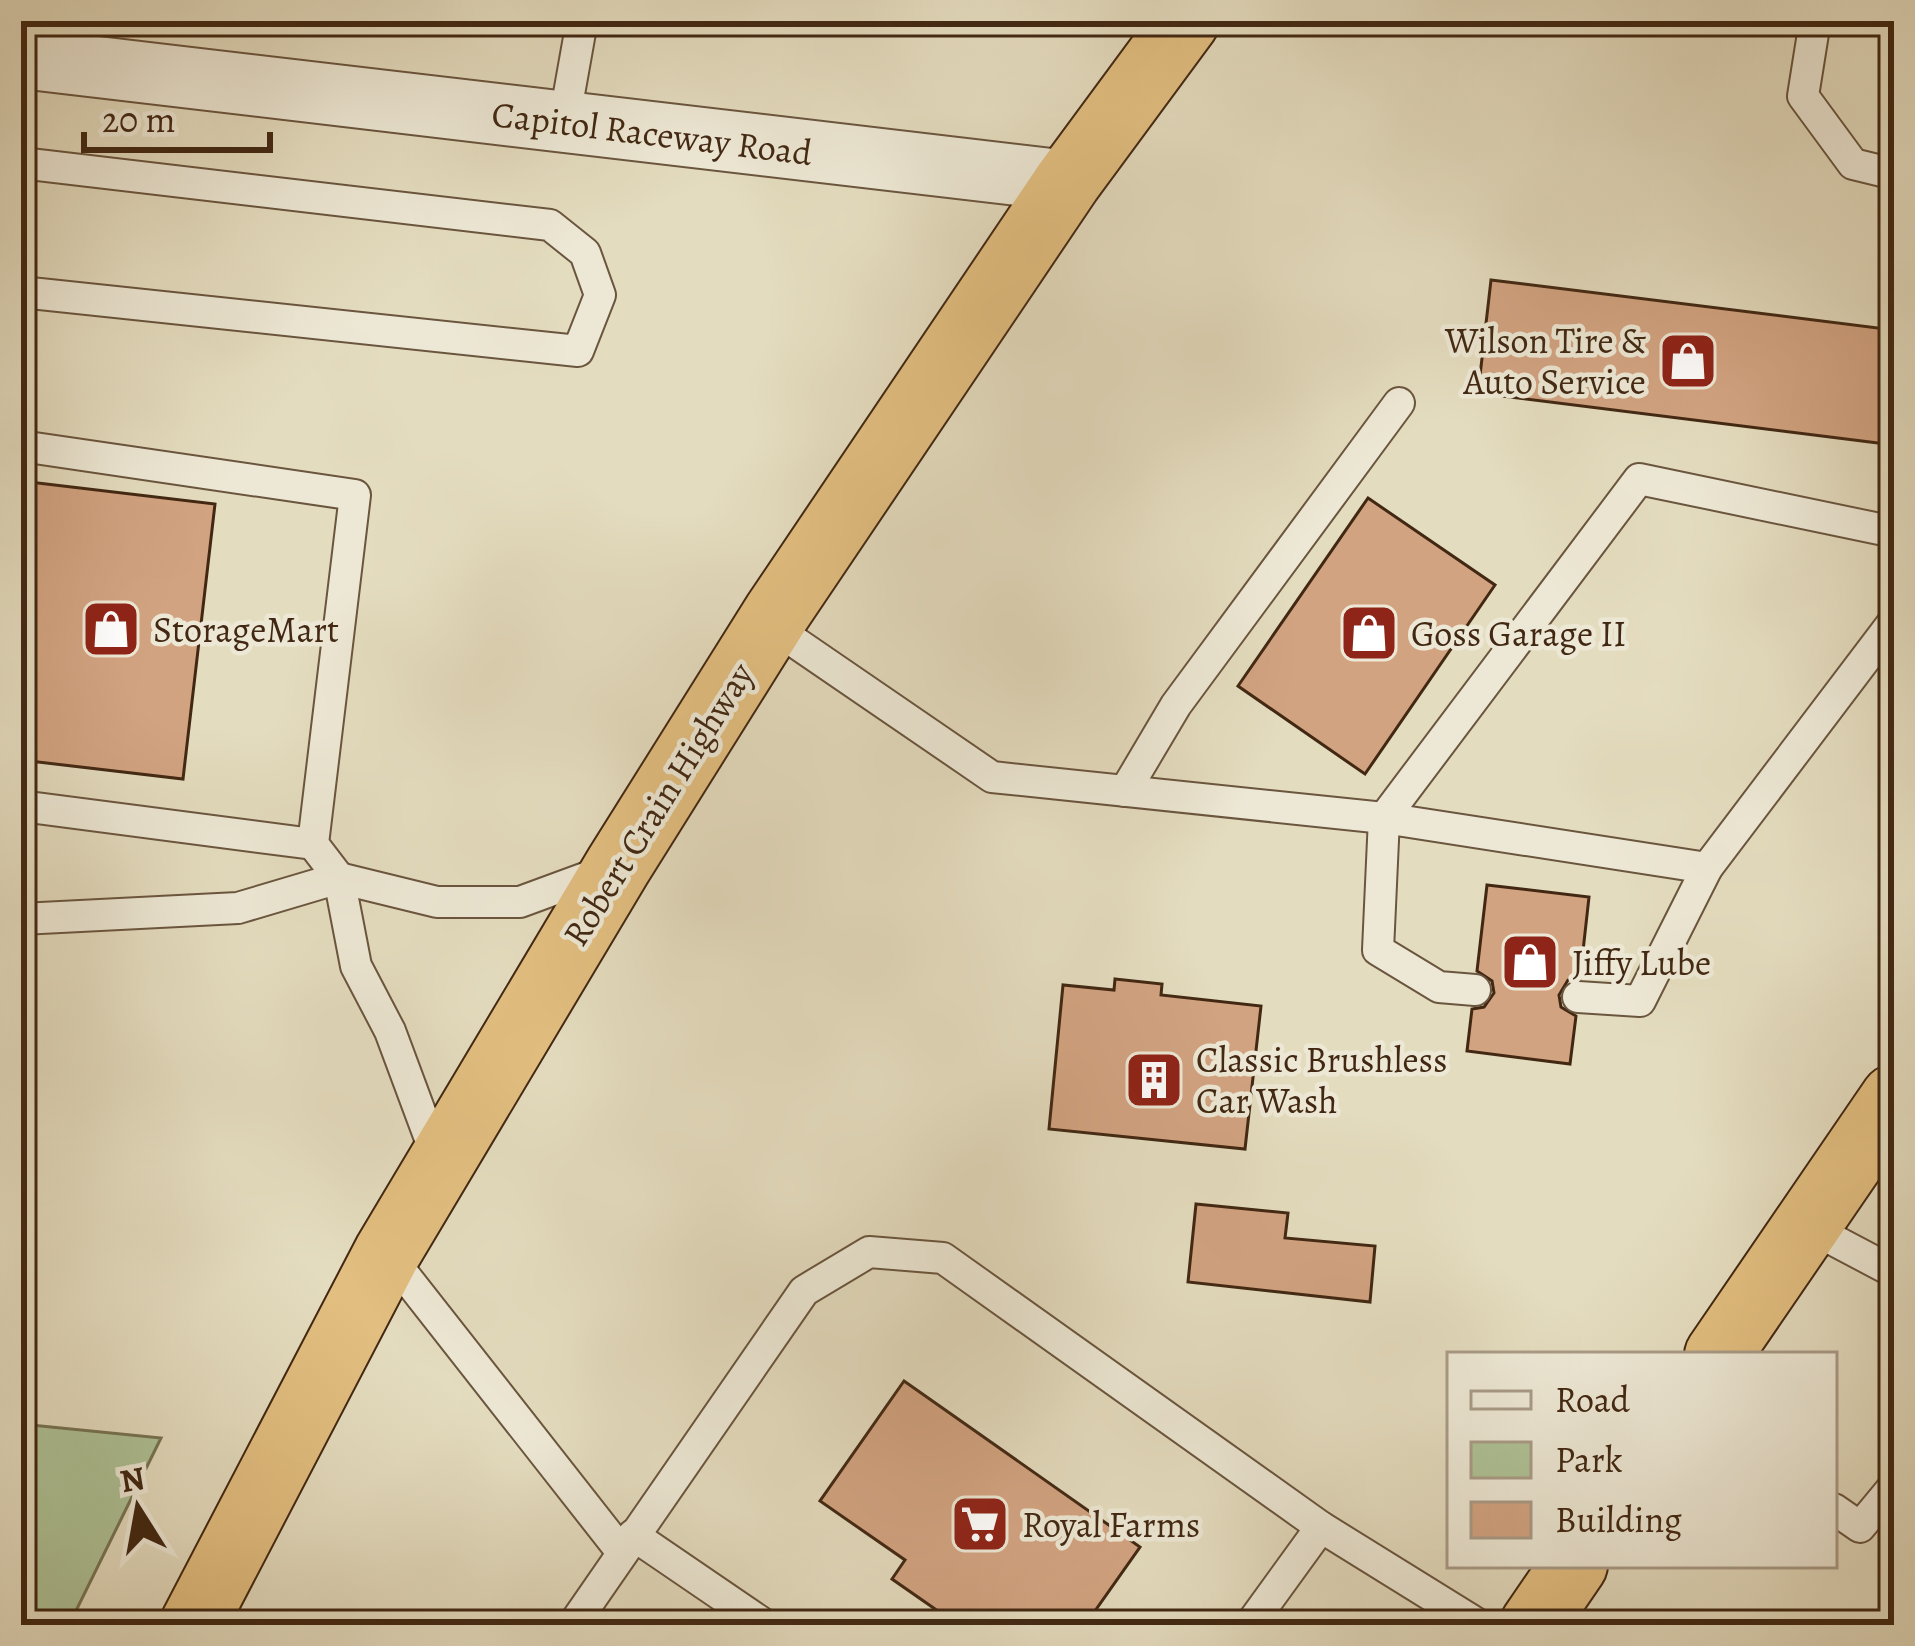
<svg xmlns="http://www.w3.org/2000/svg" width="1915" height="1646" viewBox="0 0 1915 1646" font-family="Alegreya,serif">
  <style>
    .green { fill: #aec296; stroke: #787554; stroke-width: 3 }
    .building { fill: #d2a381; stroke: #422813; stroke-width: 3 }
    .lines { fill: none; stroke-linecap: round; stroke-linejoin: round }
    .service-casing { stroke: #6a553e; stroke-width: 34 }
    .minor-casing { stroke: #6a553e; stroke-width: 64 }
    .trunk-casing { stroke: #422813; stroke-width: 70 }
    .service { stroke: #ede8d5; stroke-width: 30 }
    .minor { stroke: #ede8d5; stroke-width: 60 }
    .trunk { stroke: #e2be80; stroke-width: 66 }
    .labels { text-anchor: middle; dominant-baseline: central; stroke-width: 9; stroke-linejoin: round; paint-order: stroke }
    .street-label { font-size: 36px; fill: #422813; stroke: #ede8d5 }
    .poi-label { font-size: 36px; fill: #422813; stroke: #ede8d5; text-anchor: start }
  </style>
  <rect width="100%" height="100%" fill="#e4dcbf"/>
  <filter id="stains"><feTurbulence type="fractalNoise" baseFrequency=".00167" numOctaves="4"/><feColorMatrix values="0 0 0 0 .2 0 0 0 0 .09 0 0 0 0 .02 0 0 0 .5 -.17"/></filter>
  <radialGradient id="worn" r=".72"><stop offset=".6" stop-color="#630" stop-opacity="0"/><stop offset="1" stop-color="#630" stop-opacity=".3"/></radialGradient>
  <polygon class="green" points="21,1424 161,1438 69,1625 21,1625"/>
  <g class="building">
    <polygon points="1491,280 1894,330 1894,445 1478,393"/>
    <polygon points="21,481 215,504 183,779 21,760"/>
    <polygon points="1368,498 1495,585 1365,774 1238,686"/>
    <polygon points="1487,885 1589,897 1580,978 1568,980 1559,995 1561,1007 1576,1016 1570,1064 1467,1051 1472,1009 1484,1007 1494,993 1492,981 1477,971"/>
    <polygon points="1115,979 1162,984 1161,995 1261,1006 1245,1149 1049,1129 1063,985 1114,990"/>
    <polygon points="1196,1204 1288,1213 1285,1238 1375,1246 1370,1302 1188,1282"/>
    <polygon points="904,1381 1140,1547 1085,1625 958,1625 892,1579 905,1560 820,1501"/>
  </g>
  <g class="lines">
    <g class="service-casing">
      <g id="service">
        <polyline points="1815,21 1803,96 1853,164 1894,174"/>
        <polyline points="564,122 582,21"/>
        <polyline points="21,163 550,225 585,253 600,295 578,351 21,292"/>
        <polyline points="21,446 355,495 313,844 339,878 356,966 390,1031 438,1160"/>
        <polyline points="770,625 992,777 1384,818 1639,479 1894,532"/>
        <polyline points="1125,791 1176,705 1399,403"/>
        <polyline points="21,806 313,844"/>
        <polyline points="21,919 238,908 339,878 437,902 520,902 607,870"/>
        <polyline points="1475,990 1439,987 1378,950 1384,818 1707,868 1894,621"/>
        <polyline points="1578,997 1640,1001 1707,868"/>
        <polyline points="1807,1226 1894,1272"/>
        <polyline points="387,1253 621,1551"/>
        <polyline points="1834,1509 1860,1527 1894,1486"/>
        <polyline points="633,1535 765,1625"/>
        <polyline points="573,1625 804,1291 869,1252 943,1258 1321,1527"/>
        <polyline points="1250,1625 1321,1527 1479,1625"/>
      </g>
    </g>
    <g class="minor-casing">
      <polyline id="minor" points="21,58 1068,181"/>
    </g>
    <g class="trunk-casing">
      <g id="trunk">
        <polyline points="1718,1355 1894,1098"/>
        <polyline points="193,1625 387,1253 618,866 776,614 1068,181 1186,21"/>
        <polyline points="1533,1625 1574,1565"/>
      </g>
    </g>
    <use href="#service" class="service"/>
    <use href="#minor" class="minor"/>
    <use href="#trunk" class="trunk"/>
  </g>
  <defs>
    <g id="shop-square" transform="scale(3)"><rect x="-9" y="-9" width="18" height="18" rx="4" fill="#8f2418" stroke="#ede8d5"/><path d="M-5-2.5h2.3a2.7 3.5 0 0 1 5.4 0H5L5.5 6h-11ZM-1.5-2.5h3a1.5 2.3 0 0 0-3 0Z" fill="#fff"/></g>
    <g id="building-square" transform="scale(3)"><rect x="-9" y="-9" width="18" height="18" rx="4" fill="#8f2418" stroke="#ede8d5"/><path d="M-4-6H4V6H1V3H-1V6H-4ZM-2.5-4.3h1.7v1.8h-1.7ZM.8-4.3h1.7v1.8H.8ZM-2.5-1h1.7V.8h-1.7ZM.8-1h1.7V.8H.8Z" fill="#fff"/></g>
    <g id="supermarket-square" transform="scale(3)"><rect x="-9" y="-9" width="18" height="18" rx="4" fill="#8f2418" stroke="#ede8d5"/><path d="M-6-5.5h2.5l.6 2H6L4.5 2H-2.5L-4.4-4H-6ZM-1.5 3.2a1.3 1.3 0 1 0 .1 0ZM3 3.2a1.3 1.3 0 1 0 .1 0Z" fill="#fff"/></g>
  </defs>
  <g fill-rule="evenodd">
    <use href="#shop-square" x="1688" y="361"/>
    <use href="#shop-square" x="111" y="629"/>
    <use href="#shop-square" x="1369" y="633"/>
    <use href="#shop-square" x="1530" y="962"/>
    <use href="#building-square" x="1154" y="1080"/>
    <use href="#supermarket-square" x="980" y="1524"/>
  </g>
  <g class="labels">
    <g class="street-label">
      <text transform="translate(652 133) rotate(7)">Capitol Raceway Road</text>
      <text transform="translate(658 804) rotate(-58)">Robert Crain Highway</text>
    </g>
    <g class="poi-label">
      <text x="1646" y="340" text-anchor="end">Wilson Tire &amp;<tspan x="1646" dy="41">Auto Service</tspan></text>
      <text x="153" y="629">StorageMart</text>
      <text x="1411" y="633">Goss Garage II</text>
      <text x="1572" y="962">Jiffy Lube</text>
      <text x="1196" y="1059">Classic Brushless<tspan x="1196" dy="41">Car Wash</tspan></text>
      <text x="1022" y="1524">Royal Farms</text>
    </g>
  </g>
  <rect width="1915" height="1646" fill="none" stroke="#e4dcbf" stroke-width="72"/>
  <rect x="24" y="24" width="1867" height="1598" fill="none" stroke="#422813" stroke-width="6"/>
  <rect x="36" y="36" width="1843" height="1574" fill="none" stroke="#422813" stroke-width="3"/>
  <rect x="1447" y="1352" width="390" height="216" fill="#ede8d5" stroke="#a99b87" stroke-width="3"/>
  <rect x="1471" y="1391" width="60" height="18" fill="#ede8d5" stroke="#a99b87" stroke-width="3"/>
  <text x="1555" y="1412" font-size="36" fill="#422813">Road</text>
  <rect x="1471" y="1442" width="60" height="36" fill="#aec296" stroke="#a99b87" stroke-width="3"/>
  <text x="1555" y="1472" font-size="36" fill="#422813">Park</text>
  <rect x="1471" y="1502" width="60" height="36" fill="#d2a381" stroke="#a99b87" stroke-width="3"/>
  <text x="1555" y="1532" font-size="36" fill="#422813">Building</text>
  <g transform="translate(138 1508) rotate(349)" stroke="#ede8d5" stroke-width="9" paint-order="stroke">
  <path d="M0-9L21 45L0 30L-21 45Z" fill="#422813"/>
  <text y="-18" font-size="33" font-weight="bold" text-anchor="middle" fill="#422813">N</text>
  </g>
  <path d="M84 132v18h186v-18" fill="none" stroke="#422813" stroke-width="6"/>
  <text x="102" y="132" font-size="36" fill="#422813" stroke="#ede8d5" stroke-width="9" paint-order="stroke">20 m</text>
  <rect width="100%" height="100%" filter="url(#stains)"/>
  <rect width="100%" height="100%" fill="url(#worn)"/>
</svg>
